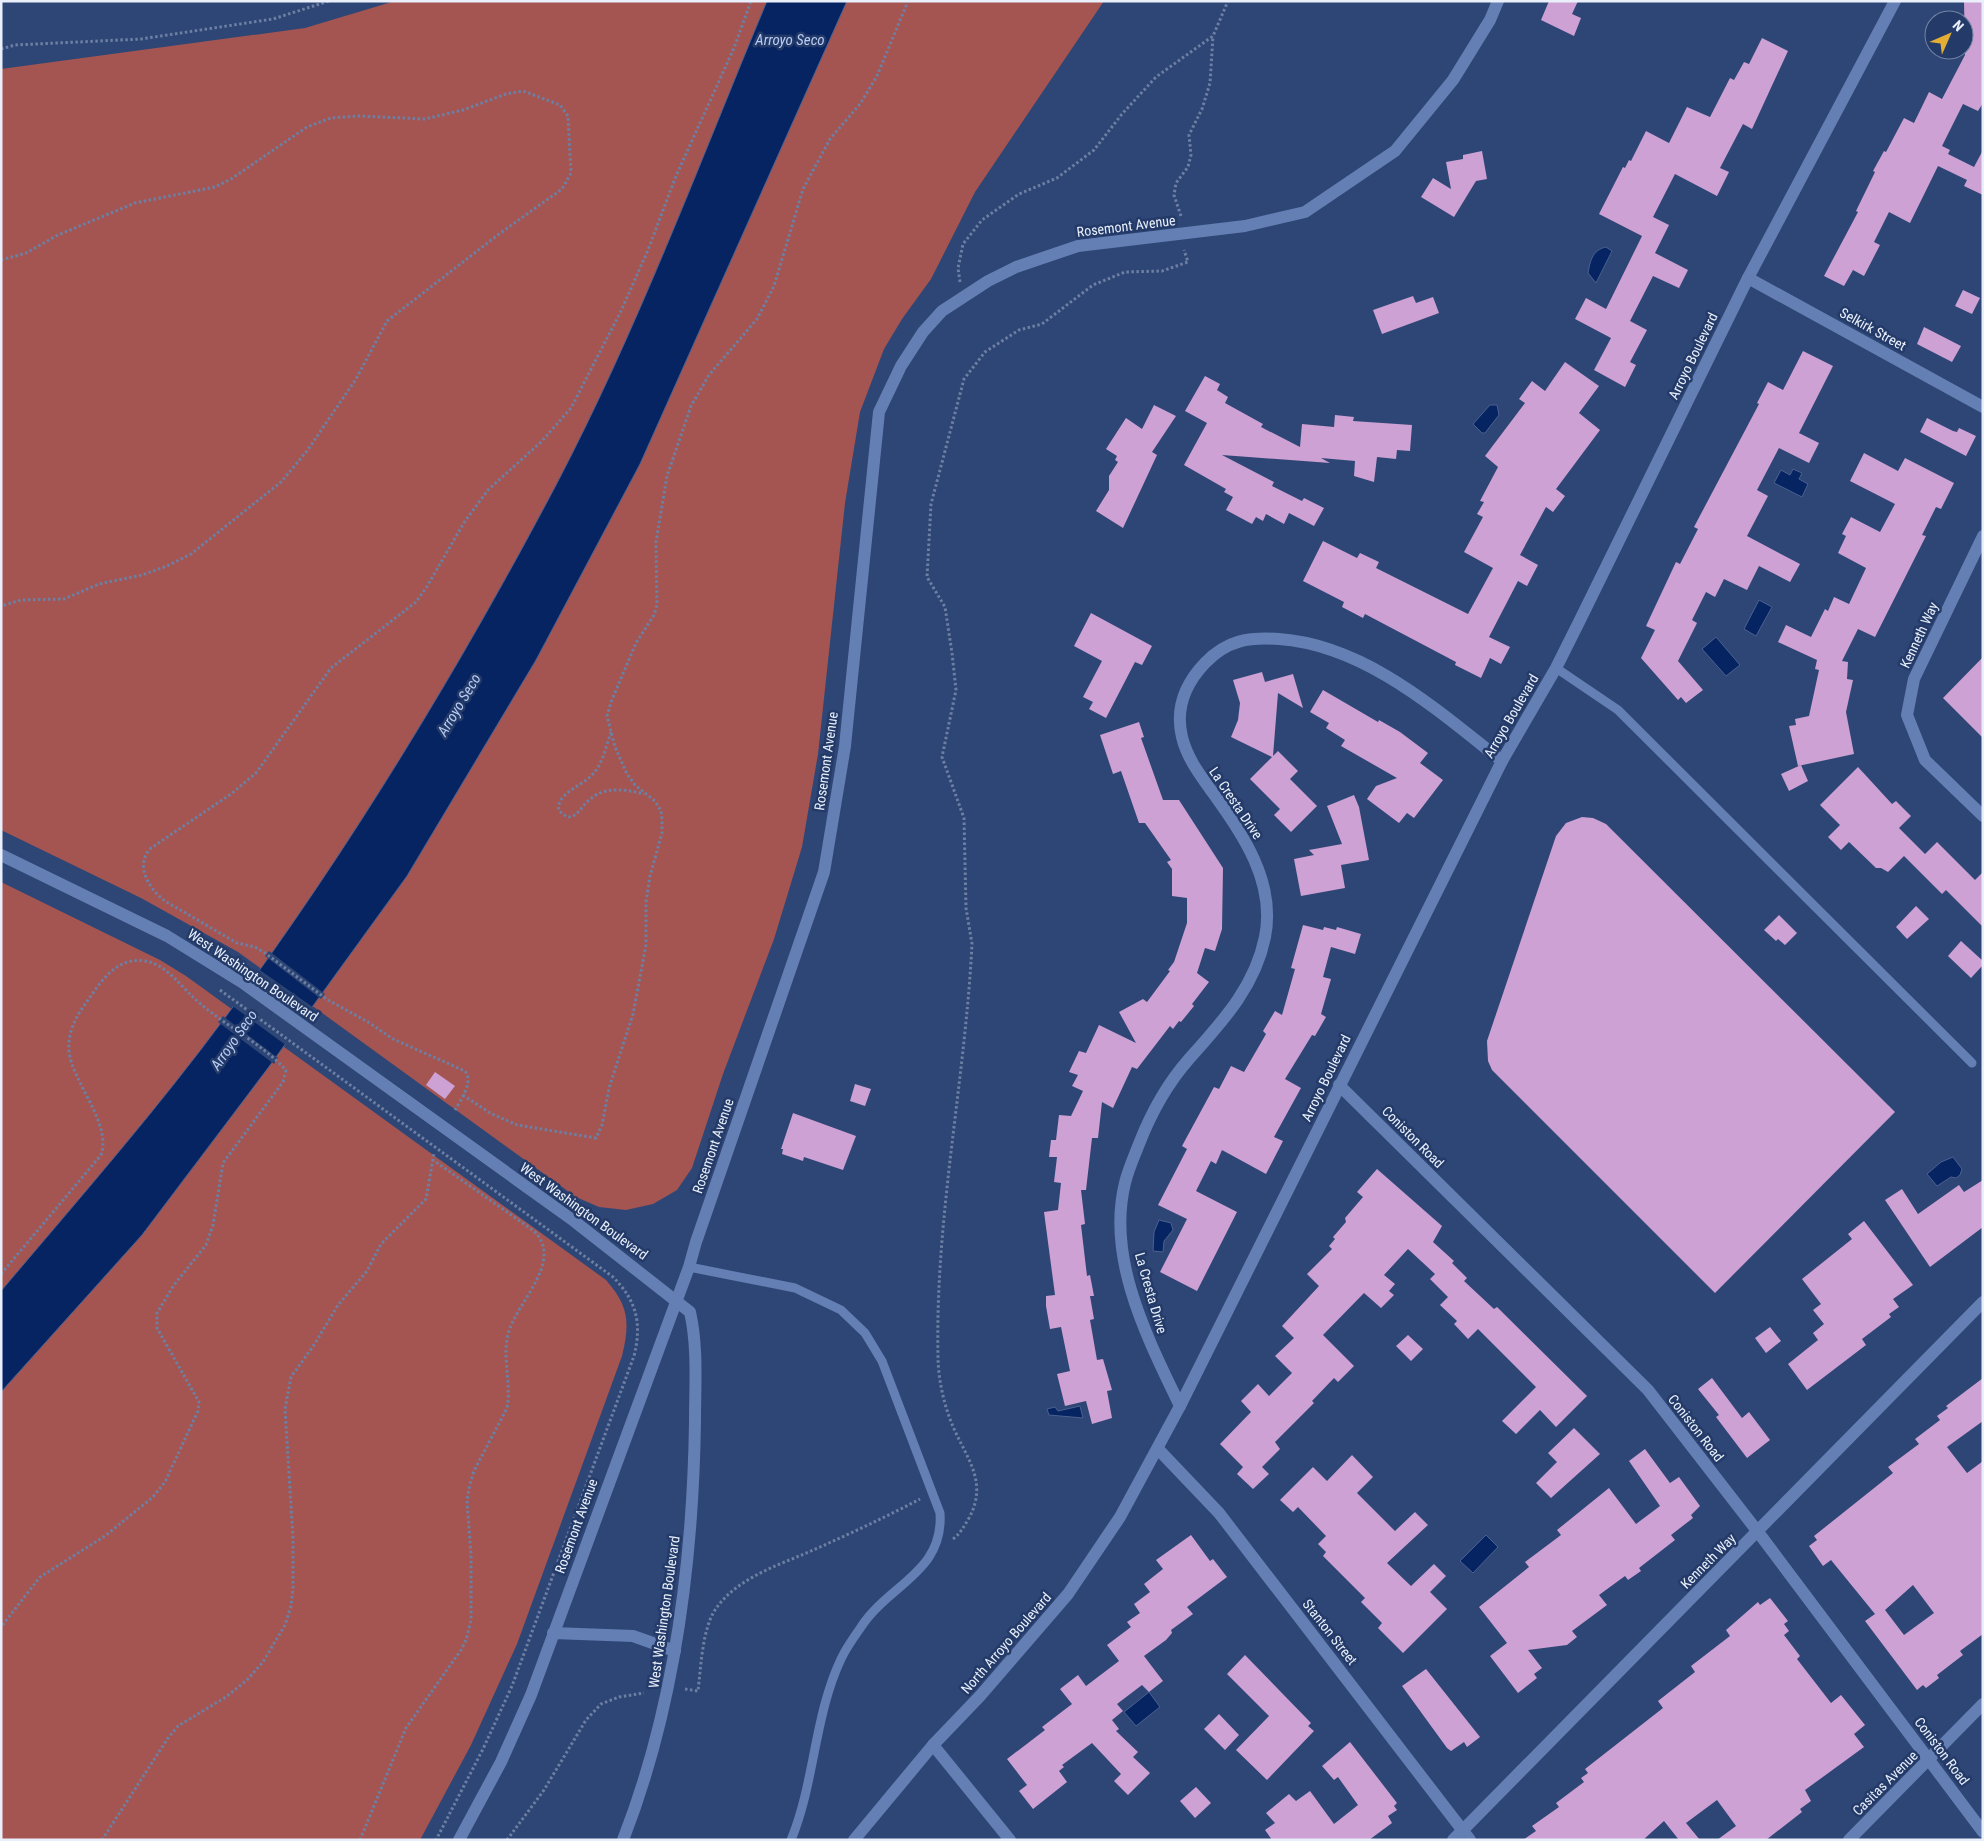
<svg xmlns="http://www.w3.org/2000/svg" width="1984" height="1841" viewBox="0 0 1984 1841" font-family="'Roboto Condensed',sans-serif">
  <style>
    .green { fill: #a45552 }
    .water { fill: #072462; stroke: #4b6190 }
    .pier { fill: #2e4675 }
    .building { fill: #cda1d3; fill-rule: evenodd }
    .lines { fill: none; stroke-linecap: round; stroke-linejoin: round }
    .path { stroke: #6d7fa2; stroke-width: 3; stroke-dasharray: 2.5 2.5; stroke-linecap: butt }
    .lane { stroke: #647fb3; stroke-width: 9 }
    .street { stroke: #647fb3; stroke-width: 12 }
    .secondary { stroke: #647fb3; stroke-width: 12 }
    .labels { text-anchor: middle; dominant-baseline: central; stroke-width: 5; stroke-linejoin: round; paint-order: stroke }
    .street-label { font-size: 14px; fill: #e9f0fb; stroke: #243b69 }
    .water-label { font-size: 15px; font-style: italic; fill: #b8ccf3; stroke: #243b69 }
  </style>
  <rect width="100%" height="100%" fill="#2e4675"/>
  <g class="green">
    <polygon points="395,1 1104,1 975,192 931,279 902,319 884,349 860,412 845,503 818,754 802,847 774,939 723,1074 692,1168 677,1190 653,1204 626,1210 599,1207 576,1197 238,952 141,898 1,830 1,69 305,28"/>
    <path d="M1,882L160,960L186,976L606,1280C629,1306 630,1323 622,1356L517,1644L471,1745L420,1840H1Z"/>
  </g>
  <g class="water">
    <path d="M767,1H847L640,464L536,660L407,876L268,1068L142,1235L1,1392V1291C78,1200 156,1111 227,1015C349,850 459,669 555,487C637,331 699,164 767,1Z"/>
    <path d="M1606,247L1612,251L1596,283L1588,273C1590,262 1592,250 1606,247Z"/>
    <polygon points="1490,405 1497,405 1499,415 1485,433 1482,433 1473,424"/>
    <polygon points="1793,469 1802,473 1799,479 1808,484 1802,497 1774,483 1781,470 1790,475"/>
    <polygon points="1759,600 1772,607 1756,636 1744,629"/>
    <polygon points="1716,637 1740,665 1726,676 1702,649"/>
    <polygon points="1953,1157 1962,1169 1960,1175 1956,1178 1951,1177 1937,1186 1927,1174 1941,1162"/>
    <polygon points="1159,1220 1171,1223 1173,1230 1164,1241 1163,1252 1153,1251 1154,1232"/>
    <polygon points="1080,1406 1083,1418 1049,1415 1047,1409 1055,1407 1058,1411"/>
    <polygon points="1486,1535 1498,1547 1473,1573 1460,1561"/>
    <polygon points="1149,1692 1160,1707 1136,1726 1124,1712"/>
  </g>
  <g class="pier">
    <polygon points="269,951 325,994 321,999 265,956"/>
    <polygon points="257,968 314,1008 287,1046 231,1005"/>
    <polygon points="223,1016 278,1058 274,1064 218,1022"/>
  </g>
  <g class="building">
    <polygon points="1549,1 1578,1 1572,14 1581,18 1574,36 1541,20"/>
    <polygon points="1964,1 1983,1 1983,103 1978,111 1963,104 1942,146 1950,150 1948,154 1974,167 1983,150 1983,195 1964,186 1967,180 1938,166 1910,223 1889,212 1874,242 1880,245 1864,276 1853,270 1844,286 1824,276 1858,212 1856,211 1875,172 1873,171 1884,151 1886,152 1904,118 1914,123 1929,92 1942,99 1965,55"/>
    <polygon points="1762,38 1788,51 1752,129 1743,124 1720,168 1729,172 1717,196 1675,174 1653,217 1669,225 1655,253 1688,270 1679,288 1653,276 1630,321 1647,330 1630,362 1636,365 1625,387 1594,370 1611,338 1575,319 1586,298 1606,309 1642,236 1599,214 1623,167 1625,168 1629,160 1631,161 1646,131 1669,143 1687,107 1710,117 1730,78 1734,80 1744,62 1749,64"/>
    <polygon points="1482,151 1487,179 1476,181 1454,217 1421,197 1433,178 1451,189 1446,162 1463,159 1463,155"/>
    <polygon points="1963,290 1980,298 1972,314 1955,306"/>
    <polygon points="1413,296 1416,303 1433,297 1439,313 1382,334 1373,310"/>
    <polygon points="1924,327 1961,346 1952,362 1917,344"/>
    <polygon points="1803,351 1833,366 1799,433 1819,443 1809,463 1779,448 1757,490 1768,496 1747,536 1800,564 1790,582 1759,566 1747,590 1724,579 1715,597 1706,592 1692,620 1697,623 1678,661 1703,690 1686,703 1681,697 1678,700 1641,658 1655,630 1646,626 1676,562 1680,564 1698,529 1694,527 1759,404 1757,403 1768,382 1783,390"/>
    <polygon points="1565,362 1599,386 1579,413 1600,430 1556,489 1565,496 1553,512 1546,507 1520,555 1538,565 1527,586 1518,581 1489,637 1510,647 1501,664 1490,658 1481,678 1455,665 1456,662 1365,614 1363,618 1342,607 1344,602 1303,581 1323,541 1357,558 1360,553 1379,562 1376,568 1468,614 1493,568 1464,552 1483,517 1477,514 1484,502 1480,501 1498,467 1485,456 1525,403 1519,399 1532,381 1545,391"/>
    <polygon points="1205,376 1220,384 1217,390 1228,397 1225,403 1263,424 1261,427 1300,447 1302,424 1334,427 1335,415 1354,417 1353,421 1412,425 1410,451 1397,450 1396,459 1377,457 1374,482 1354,476 1355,461 1321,458 1330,463 1222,455 1274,482 1272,486 1302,501 1304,498 1324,508 1314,526 1289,513 1284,524 1266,514 1263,521 1256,517 1252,524 1226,510 1233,497 1224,492 1226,489 1184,465 1207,423 1185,411"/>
    <polygon points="1154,405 1176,416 1152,452 1157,455 1123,528 1096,511 1109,490 1109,476 1118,462 1115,460 1117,456 1106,449 1126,418 1142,429"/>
    <polygon points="1927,418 1953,431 1957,432 1959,428 1976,436 1966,456 1920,432"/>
    <polygon points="1864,453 1898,471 1905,458 1954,483 1941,509 1936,507 1922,535 1926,536 1875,637 1858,629 1842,661 1848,662 1847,679 1853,680 1846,712 1854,754 1798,766 1789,726 1796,725 1795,719 1809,716 1819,670 1815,669 1817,660 1778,642 1786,625 1811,637 1825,609 1828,611 1834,597 1849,604 1866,568 1838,553 1846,536 1842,534 1851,517 1880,532 1895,504 1850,481"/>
    <polygon points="1091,613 1152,646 1142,665 1135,662 1106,718 1089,709 1093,702 1083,697 1102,661 1074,646"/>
    <polygon points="1983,657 1983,738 1943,698"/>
    <polygon points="1262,672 1265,682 1293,674 1303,708 1278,693 1273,756 1278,751 1298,771 1290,779 1317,806 1291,832 1274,815 1280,809 1250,779 1272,757 1231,737 1238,720 1240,703 1233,680"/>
    <polygon points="1323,690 1378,722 1379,720 1400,732 1428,753 1420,763 1443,780 1414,818 1407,813 1399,823 1367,799 1376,786 1397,778 1341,746 1345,740 1326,728 1329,723 1310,712"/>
    <polygon points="1139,722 1144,737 1141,738 1163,800 1179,800 1223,868 1222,929 1215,951 1205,948 1197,973 1209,982 1192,1004 1194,1006 1181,1022 1179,1021 1173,1029 1170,1026 1137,1069 1132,1067 1113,1108 1102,1102 1098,1138 1092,1138 1086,1190 1081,1190 1085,1224 1081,1225 1087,1276 1090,1275 1094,1296 1090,1296 1094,1319 1090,1320 1097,1360 1103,1359 1112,1390 1107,1391 1112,1418 1092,1424 1086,1401 1065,1406 1057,1374 1070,1371 1061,1327 1050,1329 1046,1306 1046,1296 1055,1295 1044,1212 1058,1210 1061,1183 1054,1182 1057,1157 1049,1157 1051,1140 1056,1140 1059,1115 1071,1116 1083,1091 1072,1086 1078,1075 1069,1072 1079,1051 1086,1053 1099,1025 1136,1043 1119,1012 1143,999 1147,1002 1170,971 1168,970 1174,962 1187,923 1187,898 1172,896 1172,869 1167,862 1171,860 1145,823 1139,823 1121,771 1113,774 1100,735"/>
    <polygon points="1801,765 1808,781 1789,791 1781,774"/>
    <polygon points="1858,767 1892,804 1896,801 1911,816 1899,828 1925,854 1937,842 1975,880 1983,872 1983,927 1946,890 1942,894 1904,856 1888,872 1881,868 1876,868 1849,842 1841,850 1828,837 1840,825 1820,805"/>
    <polygon points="1354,795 1359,807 1369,860 1341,865 1345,888 1301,896 1294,859 1314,855 1309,850 1342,844 1327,806"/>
    <polygon points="1582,817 1593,818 1606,824 1895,1112 1715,1293 1492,1070 1488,1061 1487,1041 1556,836 1566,823"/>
    <polygon points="1916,906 1929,919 1907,939 1896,927"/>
    <polygon points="1779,915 1797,933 1785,945 1778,939 1776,941 1764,930"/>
    <polygon points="1303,925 1323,930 1324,927 1336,930 1337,927 1361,934 1355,954 1331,947 1323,977 1331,979 1321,1014 1326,1017 1315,1036 1312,1035 1285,1079 1301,1088 1274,1137 1283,1141 1266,1174 1222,1150 1216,1164 1211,1161 1196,1191 1237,1212 1197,1291 1160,1272 1187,1219 1158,1205 1187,1149 1182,1146 1214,1087 1219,1089 1231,1066 1244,1072 1266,1034 1263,1031 1275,1011 1282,1015 1295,969 1291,968"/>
    <polygon points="1961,941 1983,961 1983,965 1971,978 1948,956"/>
    <polygon points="435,1072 455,1086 445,1099 426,1085"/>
    <polygon points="855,1084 871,1089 865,1106 850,1101"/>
    <polygon points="793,1113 856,1136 843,1170 804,1157 803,1161 782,1154 783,1149 781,1149"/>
    <polygon points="1377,1169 1442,1226 1433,1242 1454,1261 1452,1263 1467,1278 1464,1281 1494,1309 1497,1307 1587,1396 1556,1427 1540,1410 1516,1434 1502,1421 1536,1387 1478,1329 1468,1339 1454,1324 1457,1321 1440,1305 1448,1297 1430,1279 1435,1274 1408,1249 1384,1275 1395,1284 1389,1291 1394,1295 1381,1308 1364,1293 1323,1335 1354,1366 1338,1382 1334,1378 1312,1401 1314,1403 1275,1442 1280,1449 1262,1467 1269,1474 1253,1489 1237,1474 1243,1467 1220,1444 1251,1412 1241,1401 1258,1384 1269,1396 1292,1373 1275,1356 1294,1338 1282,1326 1319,1286 1307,1274 1332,1249 1329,1246 1335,1239 1333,1237 1346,1222 1345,1218 1363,1197 1357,1192"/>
    <polygon points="1983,1180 1983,1227 1930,1267 1885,1200 1902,1189 1918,1214 1959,1185 1964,1192"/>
    <polygon points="1864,1221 1913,1285 1893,1299 1899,1307 1889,1314 1891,1317 1862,1339 1866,1345 1807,1390 1788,1364 1818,1340 1813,1333 1824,1324 1813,1310 1821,1304 1802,1279 1852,1239 1848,1234"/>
    <polygon points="1770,1327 1781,1341 1766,1353 1755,1338"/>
    <polygon points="1408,1335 1423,1349 1411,1361 1396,1346"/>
    <polygon points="1712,1378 1742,1418 1749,1412 1770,1440 1747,1458 1716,1417 1719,1415 1698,1389"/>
    <path d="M1983,1378V1421L1947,1447L1967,1473L1983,1461V1634L1960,1651L1963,1655L1937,1675L1939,1678L1926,1688L1923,1685L1917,1690L1865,1621L1875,1614L1831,1560L1823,1566L1809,1546L1817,1540L1814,1536L1893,1473L1888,1467L1919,1444L1915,1439L1940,1420L1937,1416L1948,1408L1946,1406ZM1913,1585L1934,1613L1904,1635L1885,1610Z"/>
    <polygon points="1574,1428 1600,1454 1551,1498 1536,1483 1557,1462 1548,1453"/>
    <polygon points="1645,1449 1670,1483 1679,1477 1700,1506 1691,1515 1693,1518 1671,1535 1675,1540 1639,1568 1641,1571 1628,1580 1625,1576 1599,1595 1607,1605 1572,1631 1577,1637 1567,1645 1528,1650 1542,1668 1534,1674 1537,1678 1518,1693 1490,1656 1507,1643 1479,1607 1529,1567 1525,1562 1561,1535 1557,1530 1609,1488 1636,1524 1660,1506 1629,1461"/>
    <polygon points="1352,1455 1373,1477 1357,1493 1395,1531 1415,1512 1428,1525 1387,1563 1411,1586 1434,1564 1446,1576 1430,1592 1447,1609 1403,1653 1378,1628 1382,1623 1361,1602 1365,1598 1323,1556 1326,1552 1318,1544 1326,1536 1298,1507 1293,1512 1280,1500 1313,1467 1327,1481"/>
    <polygon points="1191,1535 1210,1561 1213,1559 1227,1577 1187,1607 1193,1614 1171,1630 1172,1633 1166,1640 1144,1656 1163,1681 1149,1692 1142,1685 1117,1704 1123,1711 1112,1720 1119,1729 1116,1731 1138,1752 1133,1757 1150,1773 1128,1795 1114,1781 1121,1774 1092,1743 1062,1765 1064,1767 1059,1771 1067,1782 1033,1809 1019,1791 1027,1785 1007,1759 1045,1730 1042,1727 1072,1704 1060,1689 1078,1675 1086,1686 1119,1661 1107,1645 1131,1627 1127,1622 1140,1613 1134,1604 1150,1592 1144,1584 1163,1569 1156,1560"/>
    <polygon points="1770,1598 1788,1621 1784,1624 1789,1631 1784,1635 1800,1656 1797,1659 1831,1703 1841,1695 1865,1725 1854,1734 1864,1747 1805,1790 1811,1801 1800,1809 1802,1812 1766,1840 1717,1840 1736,1826 1717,1800 1686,1823 1700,1840 1679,1840 1664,1821 1643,1840 1523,1840 1536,1831 1532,1826 1559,1807 1556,1803 1584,1782 1581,1778 1588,1773 1585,1769 1663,1708 1658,1701 1695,1672 1691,1666 1730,1636 1726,1630 1758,1602 1760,1605"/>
    <polygon points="1245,1655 1311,1723 1308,1726 1314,1731 1267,1780 1236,1750 1269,1716 1227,1674"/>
    <polygon points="1426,1669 1480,1737 1467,1747 1464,1742 1451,1751 1447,1748 1402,1686"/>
    <polygon points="1219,1714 1239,1735 1225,1750 1204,1729"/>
    <polygon points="1350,1742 1397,1803 1394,1806 1397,1810 1388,1816 1392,1823 1369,1840 1272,1840 1265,1830 1275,1823 1266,1813 1289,1794 1296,1801 1310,1791 1334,1824 1358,1805 1338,1777 1334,1780 1322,1766"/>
    <polygon points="1196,1787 1211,1803 1195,1818 1180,1801"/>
  </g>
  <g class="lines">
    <g class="path">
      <polyline points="1,49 15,45 141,39 273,19 329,1"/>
      <polyline points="1181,216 1174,195 1176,183 1188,167 1191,155 1189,135 1202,109 1210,83 1213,36"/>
      <polyline points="1,260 26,253 58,235 135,203 215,187 231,179 307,127 331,118 359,116 425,119 463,110 506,94 523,91 560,105 568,116 571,173 562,189 499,234 387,321 356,379 307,451 281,482 191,554 167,566 142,575 99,584 64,599 21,600 1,606"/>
      <polyline points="960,282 958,268 963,244 982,220 1019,194 1057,178 1094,150 1122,114 1156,77 1213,36 1228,1"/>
      <path d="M611,732C606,746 603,764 592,775C582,786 555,794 559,811L567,817C578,817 580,808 588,801C603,786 625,789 644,794"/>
      <path d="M220,990L613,1277C637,1301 642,1324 634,1356L512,1686L483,1749L436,1840"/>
      <polyline points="463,1095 490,1113 517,1125 596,1138 602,1125 609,1088 633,1014 646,945 646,902 650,876 662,833 662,819 661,811 655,801 635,785 627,774 615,747 607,716 611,702 636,643 654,615 657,605 656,542 667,476 691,406 709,375 757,319 774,286 803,189 830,139 860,104 877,76 908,1"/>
      <path d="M455,1110C461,1099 474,1082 465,1071L393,1039L368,1022L328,1000L265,953L255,947L237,943L165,901C149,889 134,865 151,848L231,794L256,773L331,668L416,602L426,588L465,521L488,490L542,441L571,408L621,311L648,250L676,176L734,48L751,1"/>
      <path d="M1,1274L101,1155C112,1123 72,1082 69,1051C67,1028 80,1011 93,993C105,975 121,957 145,961C165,964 179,984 193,997C221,1024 259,1041 286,1070L283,1082L223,1163L213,1225L206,1245L174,1285L157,1313V1328L199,1402L198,1411L165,1482L153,1497L105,1536L40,1577L1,1627"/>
      <path d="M953,1539C961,1533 964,1526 969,1518C990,1479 963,1455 950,1419C943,1400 938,1377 938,1356C935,1218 965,1082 972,944L966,908L964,818L942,757L956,690L952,653L945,607L927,577L931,504L964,379L985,352L1019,330L1042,324L1093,285L1125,272L1162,271L1188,262L1184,250"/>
      <path d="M685,1689L698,1691C701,1667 702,1627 717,1607C738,1579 773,1567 804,1554C843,1537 882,1519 920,1499"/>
      <polyline points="102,1840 168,1738 178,1726 226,1697 247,1680 263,1662 285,1625 291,1606 293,1588 293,1538 285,1409 291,1377 314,1345 338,1305 367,1271 381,1244 426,1199 434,1153"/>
      <path d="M360,1840L406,1728L461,1650L466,1640L471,1620V1555L467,1500L470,1484L474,1471L507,1408C512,1383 501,1356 509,1331C518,1301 564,1261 534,1231L433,1160"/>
      <polyline points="507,1840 544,1790 586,1720 601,1704 619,1697 644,1693"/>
    </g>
    <g class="lane">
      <polyline points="1556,668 1618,710 1972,1063"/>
      <path d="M689,1267L795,1288L841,1310L865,1333L882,1361L940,1513C944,1572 889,1584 861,1627C854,1637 846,1648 841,1659C814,1716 815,1782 791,1840"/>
    </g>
    <g class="street">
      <polyline points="1748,278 1983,407"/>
      <polyline points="1983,536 1914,679 1907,715 1925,760 1983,816"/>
      <polyline points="1339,1085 1648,1390 1758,1532 1983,1832"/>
      <path d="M1180,1406C1148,1339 1106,1259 1125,1183C1128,1170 1134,1157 1139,1144C1151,1113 1167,1084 1189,1059C1222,1022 1255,987 1265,937C1276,882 1243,835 1213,793C1200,775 1187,758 1182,737C1175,708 1185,684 1205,663C1227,640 1249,637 1279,639C1365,645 1437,710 1502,761"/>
      <polyline points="1158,1449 1219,1513 1470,1840"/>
      <polyline points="933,1745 1010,1840"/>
      <polyline points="459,1840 501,1762 531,1695 689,1267 696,1242 824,872 845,746 879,412 901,366 923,332 942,311 988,281 1016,267 1078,246 1245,226 1305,212 1395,151 1453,80 1490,20 1498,1"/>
      <polyline points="1453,1840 1983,1302"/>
      <polyline points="1849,1840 1983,1704"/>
    </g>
    <g class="secondary">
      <path d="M1,855L167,936L243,983L574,1221L690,1312C698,1347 695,1385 695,1421C693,1563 675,1707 623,1840"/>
      <polyline points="553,1633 633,1636 675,1651"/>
      <polyline points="854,1840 933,1745 980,1696 1068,1594 1120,1517 1180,1406 1502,761 1556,668 1579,622 1748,278 1895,1"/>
    </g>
  </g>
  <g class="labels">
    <g class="street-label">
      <text transform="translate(1126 226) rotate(-7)">Rosemont Avenue</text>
      <text transform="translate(1873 329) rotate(29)">Selkirk Street</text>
      <text transform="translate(1693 356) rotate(-64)">Arroyo Boulevard</text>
      <text transform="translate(1919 635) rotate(-65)">Kenneth Way</text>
      <text transform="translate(1511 716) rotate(-60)">Arroyo Boulevard</text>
      <text transform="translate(826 761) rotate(-82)">Rosemont Avenue</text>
      <text transform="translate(1236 803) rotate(56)">La Cresta Drive</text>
      <text transform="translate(253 975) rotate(34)">West Washington Boulevard</text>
      <text transform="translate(1326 1078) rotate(-64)">Arroyo Boulevard</text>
      <text transform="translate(1413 1137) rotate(45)">Coniston Road</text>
      <text transform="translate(713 1146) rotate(-71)">Rosemont Avenue</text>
      <text transform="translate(584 1211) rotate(36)">West Washington Boulevard</text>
      <text transform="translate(1151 1293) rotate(74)">La Cresta Drive</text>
      <text transform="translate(1696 1428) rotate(52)">Coniston Road</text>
      <text transform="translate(576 1526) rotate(-70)">Rosemont Avenue</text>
      <text transform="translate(1708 1561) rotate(-45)">Kenneth Way</text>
      <text transform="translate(664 1612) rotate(-82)">West Washington Boulevard</text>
      <text transform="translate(1330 1632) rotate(52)">Stanton Street</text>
      <text transform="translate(1006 1643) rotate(-49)">North Arroyo Boulevard</text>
      <text transform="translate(1942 1751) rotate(53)">Coniston Road</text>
      <text transform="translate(1885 1783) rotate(-45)">Casitas Avenue</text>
    </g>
    <g class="water-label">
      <text x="790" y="40">Arroyo Seco</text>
      <text transform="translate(459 705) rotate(-59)">Arroyo Seco</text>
      <text transform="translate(234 1040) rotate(-55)">Arroyo Seco</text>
    </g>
  </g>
  <rect width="1984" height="1841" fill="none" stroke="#e9f0fb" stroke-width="5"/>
  <g transform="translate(1949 35) rotate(45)"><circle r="24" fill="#243b69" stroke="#7383a3"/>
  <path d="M0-4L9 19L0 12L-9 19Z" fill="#e4ae35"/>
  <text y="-8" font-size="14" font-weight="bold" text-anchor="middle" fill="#e9f0fb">N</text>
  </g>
</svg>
